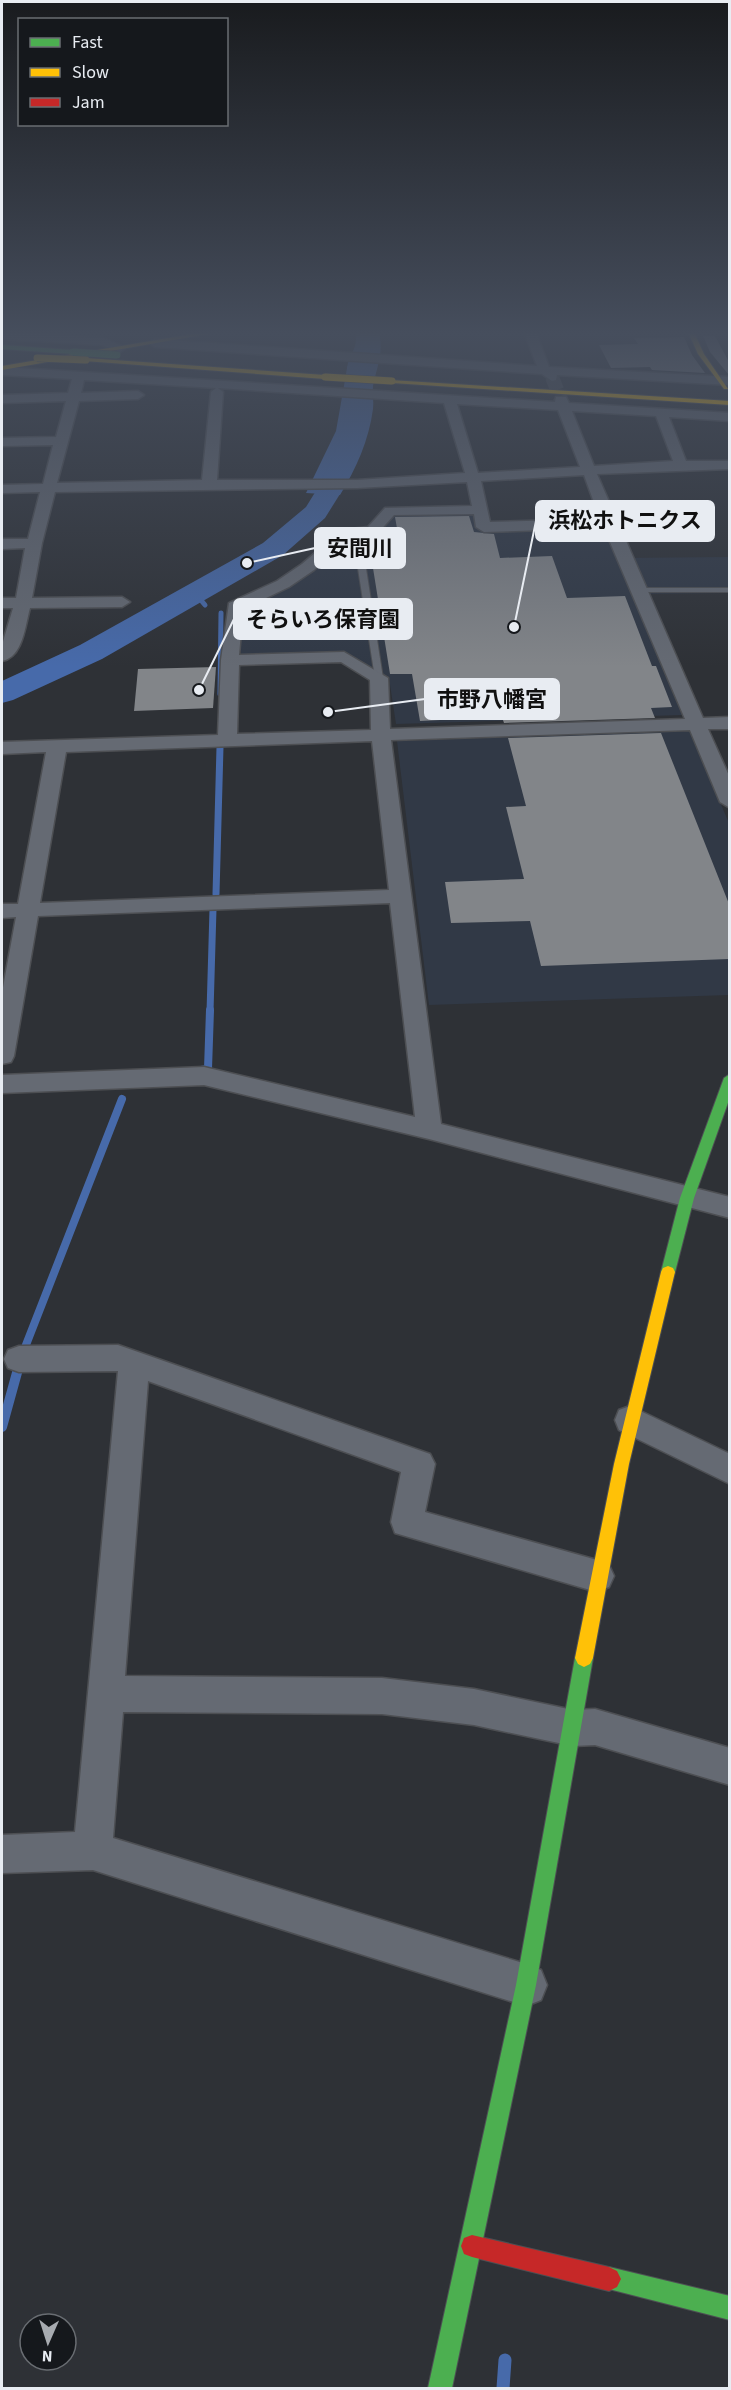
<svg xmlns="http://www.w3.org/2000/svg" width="731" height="2390" viewBox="0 0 731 2390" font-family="'Source Sans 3','Noto Sans JP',sans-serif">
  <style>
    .built { fill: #313946 }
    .water { fill: #476aaa }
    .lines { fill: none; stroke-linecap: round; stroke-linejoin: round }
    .stream-far4 { stroke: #476aaa; stroke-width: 5 }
    .stream-far3 { stroke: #476aaa; stroke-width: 7 }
    .stream-far2 { stroke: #476aaa; stroke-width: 8 }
    .stream-far1 { stroke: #476aaa; stroke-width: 10 }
    .stream { stroke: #476aaa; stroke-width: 13 }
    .river { fill: #476aaa; fill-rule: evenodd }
    .building { fill: #828589 }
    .street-tunnel { stroke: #4a4d52; stroke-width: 14; stroke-dasharray: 14 7; stroke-linecap: butt }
    .lane-casing { stroke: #4d4f53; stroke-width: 2 }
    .street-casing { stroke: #4d4f53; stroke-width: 3 }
    .fast-casing { stroke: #4d4f53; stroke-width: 2 }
    .slow-casing { stroke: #4d4f53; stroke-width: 2 }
    .jam-casing { stroke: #4d4f53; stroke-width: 2 }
    .lane { fill: #656a73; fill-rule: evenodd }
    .street { fill: #656a73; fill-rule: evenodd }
    .fast { fill: #4caf50; fill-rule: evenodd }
    .slow { fill: #ffc107; fill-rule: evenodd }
    .jam { fill: #c62828; fill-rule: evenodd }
    .fast-bridge-casing { stroke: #4d4f53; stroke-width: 8; stroke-linecap: butt }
    .slow-bridge-casing { stroke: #4d4f53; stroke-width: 8; stroke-linecap: butt }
    .fast-bridge { stroke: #4caf50; stroke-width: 7 }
    .slow-bridge { stroke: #ffc107; stroke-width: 7 }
    .leader { fill: none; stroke: #e8ecf2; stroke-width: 2 }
    .callout-dot { fill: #e8ecf2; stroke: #15181c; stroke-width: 2 }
    .callout { fill: #e8ecf2; stroke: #e8ecf2; stroke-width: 2 }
    .callout-label { font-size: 22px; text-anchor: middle; font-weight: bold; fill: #111 }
  </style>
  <rect width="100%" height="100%" fill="#2e3136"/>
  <g class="built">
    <polygon points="474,512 481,529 605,527 619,558 729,557 729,593 632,594 682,715 396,724 389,678 342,652 241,656 241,609 351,535 378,533 393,514"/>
    <polygon points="689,731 729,823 729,995 429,1005 397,741"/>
  </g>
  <path class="water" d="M356,332H379C384,352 377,367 373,386C372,394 374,402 373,409C369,440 356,469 340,495L306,493L336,431L348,363L358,339Z"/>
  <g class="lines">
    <g class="stream-far4">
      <polyline points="195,593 205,605"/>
      <polyline points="220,694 221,613"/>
    </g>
    <g class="stream-far3">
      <polyline points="216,894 220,747"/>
      <polyline points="210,1012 213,909"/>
    </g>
    <g class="stream-far2">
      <polyline points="201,1070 208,1069 210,1010"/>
      <polyline points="24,1350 122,1099"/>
    </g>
    <polyline class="stream-far1" points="2,1427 18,1369"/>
    <polyline class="stream" points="503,2388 505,2360"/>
    <polygon class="river" points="357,332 377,332 376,355 369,367 368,423 363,443 345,486 325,518 283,555 102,659 13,700 2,703 2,681 80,645 263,543 306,507 319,486 339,443 344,423 347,367 354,355"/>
  </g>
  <g class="building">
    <polygon points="703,336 715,336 729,362 729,375 710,352"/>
    <polygon points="684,337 692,355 705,373 652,370 650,367 611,368 599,345 638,344 634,338"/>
    <polygon points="469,516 474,532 494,534 500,558 552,556 567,598 625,596 652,666 656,666 672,707 651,708 655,718 504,723 502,717 420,721 412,674 390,674 368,537 398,534 395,517"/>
    <polygon points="216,667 213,708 134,711 138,669"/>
    <polygon points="661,733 729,904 729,959 541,966 530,921 451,923 445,882 524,879 506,807 526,806 508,738"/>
  </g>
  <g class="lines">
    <polyline class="street-tunnel" points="552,377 561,400"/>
    <g class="lane-casing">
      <g id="lane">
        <polygon points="360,530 364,532 365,562 383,678 379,681 375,678 357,562 356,532"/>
        <polygon points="635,588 730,588 730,592 638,592 634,590"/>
      </g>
    </g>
    <g class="street-casing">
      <g id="street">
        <polygon points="2,332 104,338 126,348 120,352 102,345 2,339"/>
        <polygon points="524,332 536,332 549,367 730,377 730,385 557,375 556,380 552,381 542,374 155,347 149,343 155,339 537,366"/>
        <path d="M2,367L555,402L556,397H566L569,403L730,413V421L669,417L686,461H730V469L597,474L703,718L730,717V729H708L730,778V808L720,802L690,730L391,740L441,1124L730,1197V1218L429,1139L204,1085L2,1093V1075L204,1067L415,1117L390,903L38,916L14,1056L11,1062L2,1064V993L16,917L2,918V904H18L46,752L2,754V742L218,735L221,660L229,603L277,581L302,564L342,530L368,527L385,508L472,506L467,482L357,488L55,492L42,543L32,598L122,597L130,602L122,607L30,608C25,626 23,657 2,661V645L13,608H2V598H16L25,548L2,549V539H28L40,492L2,493V485L43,484L53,445L2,446V438L56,437L66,401L2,403V395L68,393L72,379L2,375ZM84,380L216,388L211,392L202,480L57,483L79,401L138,399L144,395L138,391L81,393ZM218,388L444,403L465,473L357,480H217L223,392ZM457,404L558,410L580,467L478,473ZM572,411L656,416L673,461L594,466ZM584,475L600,519L490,522L481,481ZM474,514L476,527L484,532L604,528L685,719L390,729L388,678L344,652L239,655L243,609L289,587L314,570L351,537L377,534L394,515ZM341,662L370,680L371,730L237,734L239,665ZM372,741L389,890L40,903L66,752Z"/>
        <polygon points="118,1345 430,1454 435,1464 425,1512 597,1560 609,1565 614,1576 609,1587 597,1592 395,1533 391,1522 401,1472 148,1381 125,1676 382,1678 474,1689 573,1710 595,1709 730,1748 730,1785 595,1745 573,1746 474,1725 382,1714 123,1712 113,1838 526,1964 541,1970 547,1985 541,2000 526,2006 93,1870 2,1873 2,1835 75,1832 118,1371 19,1372 8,1368 4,1359 8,1350 19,1346"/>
        <polygon points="630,1406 730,1454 730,1484 619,1430 615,1420 619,1410"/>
      </g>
    </g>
    <g class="fast-casing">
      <g id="fast">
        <polygon points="2,345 73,350 76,352 73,354 2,349"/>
        <polygon points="730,1074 730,1097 694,1198 675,1272 673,1276 663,1276 661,1272 680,1198 724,1078"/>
        <polygon points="584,1649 590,1652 593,1658 536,1985 452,2388 428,2388 516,1985 575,1658 578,1652"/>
        <polygon points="609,2267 730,2296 730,2320 601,2287 597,2279 601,2271"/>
      </g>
    </g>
    <g class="slow-casing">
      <g id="slow">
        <polygon points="204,332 219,332 2,370 2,366"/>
        <polygon points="688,332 694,332 704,354 728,389 724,389 698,354"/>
        <polygon points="86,358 325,375 328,377 325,379 84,361"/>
        <polygon points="390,380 730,401 730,405 392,383"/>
        <polygon points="668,1266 673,1268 675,1272 629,1464 593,1658 590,1664 584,1667 578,1664 575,1658 614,1464 661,1272 663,1268"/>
      </g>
    </g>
    <g class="jam-casing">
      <polygon id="jam" points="472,2235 609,2267 617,2271 621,2279 617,2287 609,2291 472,2257 464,2254 461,2246 464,2238"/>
    </g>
    <use href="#lane" class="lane"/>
    <use href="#street" class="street"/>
    <use href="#fast" class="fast"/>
    <use href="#slow" class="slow"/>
    <use href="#jam" class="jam"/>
    <g class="fast-bridge-casing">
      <polyline id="fast-bridge" points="73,352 117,355"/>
    </g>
    <g class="slow-bridge-casing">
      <g id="slow-bridge">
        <polyline points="37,358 86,360"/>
        <polyline points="325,377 392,381"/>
      </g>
    </g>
    <use href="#fast-bridge" class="fast-bridge"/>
    <use href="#slow-bridge" class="slow-bridge"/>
  </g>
  <linearGradient id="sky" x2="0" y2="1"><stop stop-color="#191b1e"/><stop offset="0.5" stop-color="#464e5d"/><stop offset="1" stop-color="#464e5d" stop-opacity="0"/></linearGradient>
  <rect width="731" height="667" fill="url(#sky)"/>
  <path class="leader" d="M514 627L536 521M247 563L315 548M199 690L234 619M328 712L425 699"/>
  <g class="callout-dot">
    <circle cx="514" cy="627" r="6"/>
    <circle cx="247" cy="563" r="6"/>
    <circle cx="199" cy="690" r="6"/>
    <circle cx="328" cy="712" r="6"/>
  </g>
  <g class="callout">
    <rect x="536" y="501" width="178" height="40" rx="6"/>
    <rect x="315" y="528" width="90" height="40" rx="6"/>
    <rect x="234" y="599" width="178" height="40" rx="6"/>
    <rect x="425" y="679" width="134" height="40" rx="6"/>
  </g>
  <g class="callout-label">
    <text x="625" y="528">浜松ホトニクス</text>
    <text x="360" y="556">安間川</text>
    <text x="323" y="627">そらいろ保育園</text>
    <text x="492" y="707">市野八幡宮</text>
  </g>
  <rect width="731" height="2390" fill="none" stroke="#e8ecf2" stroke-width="6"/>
  <rect x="18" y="18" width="210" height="108" fill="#15181c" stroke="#696d72" stroke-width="1.5"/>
  <rect x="30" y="38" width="30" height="9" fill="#4caf50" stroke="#696d72" stroke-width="1.5"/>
  <text x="72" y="48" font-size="18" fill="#e8ecf2">Fast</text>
  <rect x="30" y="68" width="30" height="9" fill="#ffc107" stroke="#696d72" stroke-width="1.5"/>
  <text x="72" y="78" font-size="18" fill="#e8ecf2">Slow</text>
  <rect x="30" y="98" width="30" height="9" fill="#c62828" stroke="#696d72" stroke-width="1.5"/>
  <text x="72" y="108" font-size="18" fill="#e8ecf2">Jam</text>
  <g transform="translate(48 2342) rotate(183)"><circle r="28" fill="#15181c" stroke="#696d72" stroke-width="1.5"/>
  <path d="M0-4.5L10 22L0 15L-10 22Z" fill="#a7abb0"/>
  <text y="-9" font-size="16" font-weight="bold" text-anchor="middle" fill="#e8ecf2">N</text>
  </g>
</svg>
